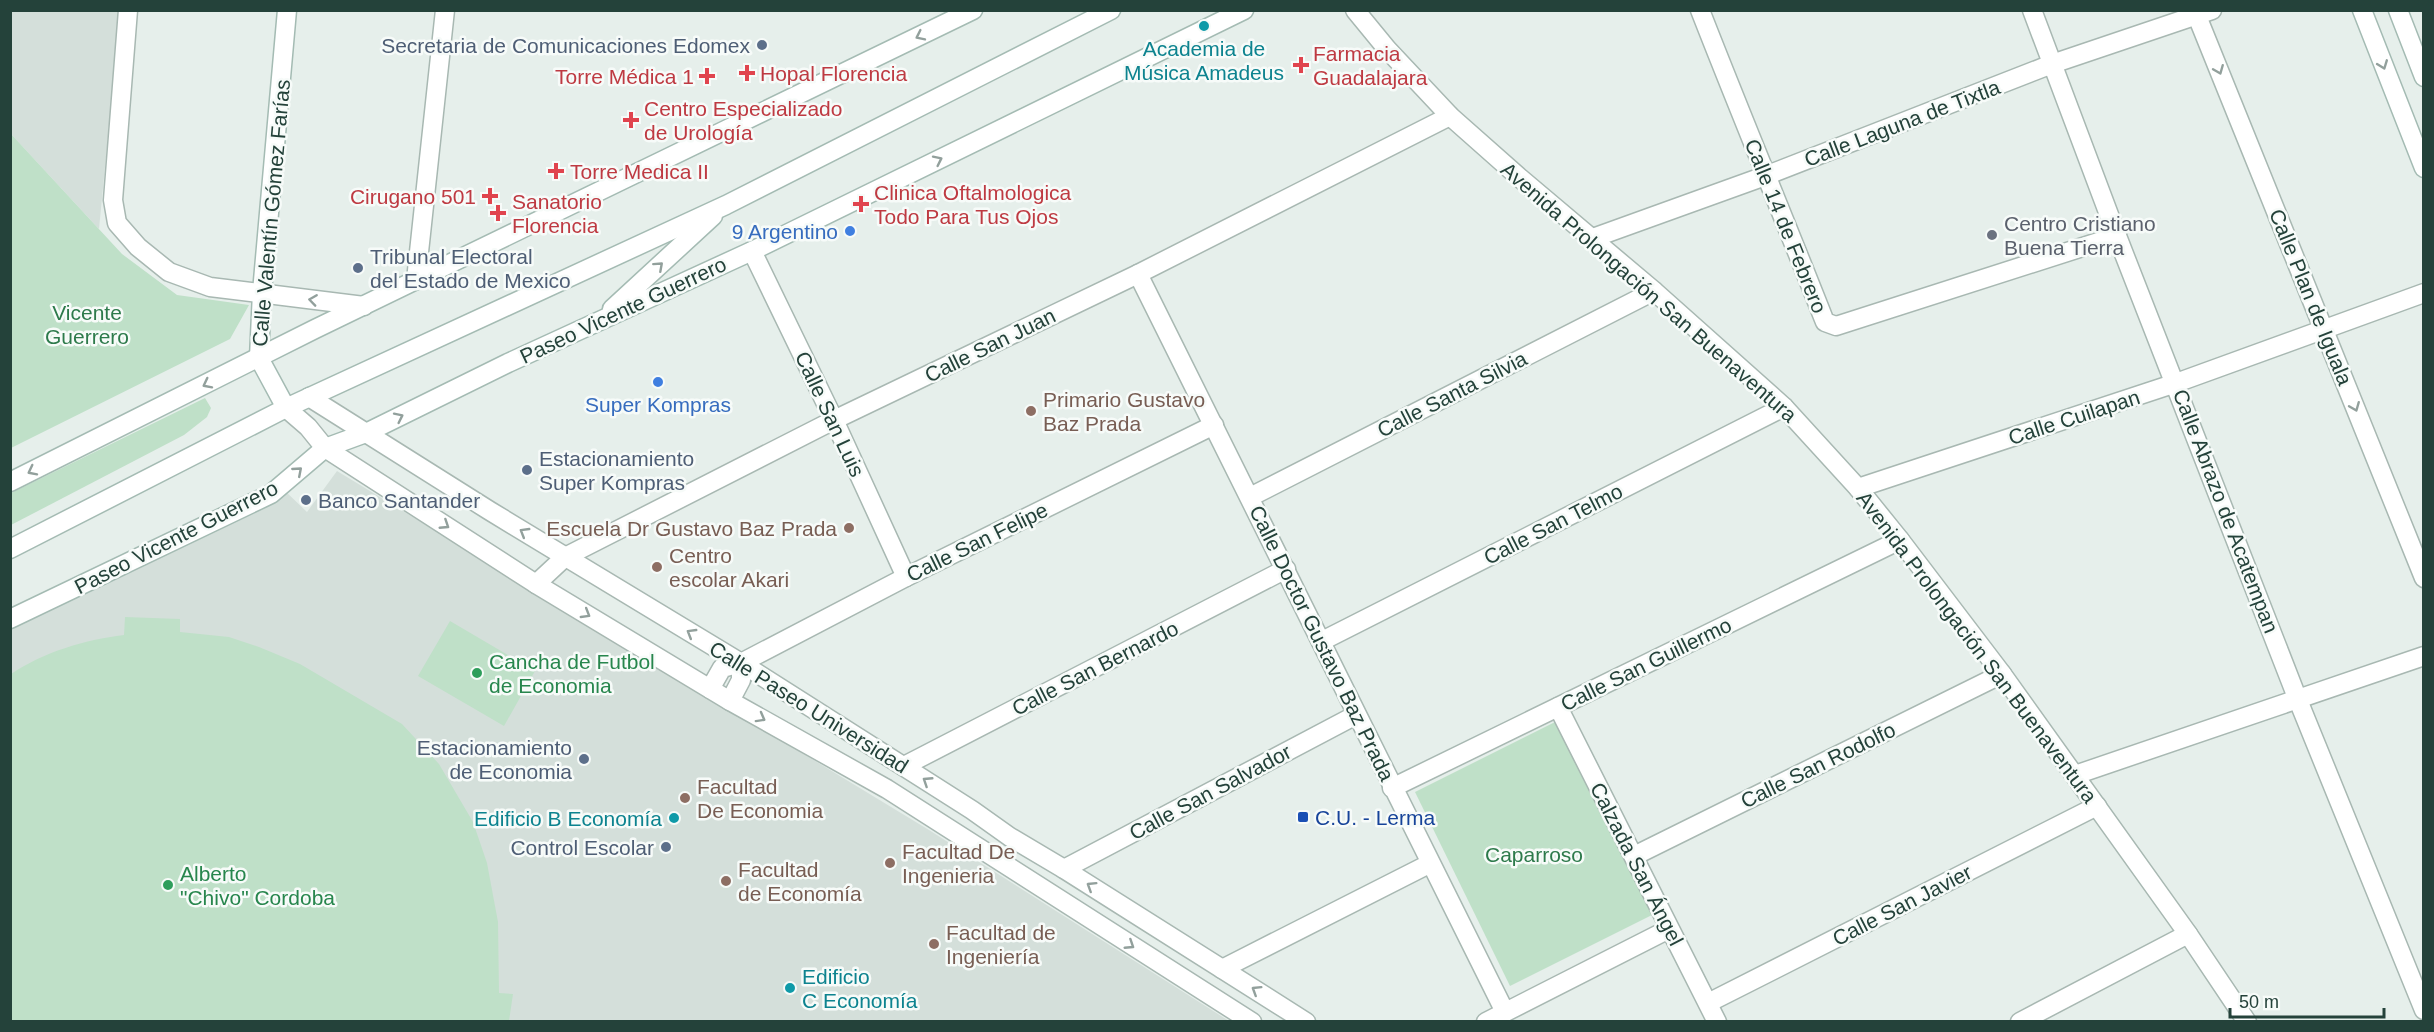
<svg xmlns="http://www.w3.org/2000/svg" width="2434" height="1032" viewBox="0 0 2434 1032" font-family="Helvetica,sans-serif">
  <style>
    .built { fill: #d4dfda }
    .green { fill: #bfe0c8 }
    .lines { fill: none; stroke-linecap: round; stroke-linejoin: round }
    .minor-casing { stroke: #a8b8b2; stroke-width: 21 }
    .tertiary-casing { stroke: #a8b8b2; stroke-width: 21 }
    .secondary-casing { stroke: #a4bbb3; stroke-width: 21 }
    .minor { stroke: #fff; stroke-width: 18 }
    .tertiary { stroke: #fff; stroke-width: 18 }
    .secondary { stroke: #fff; stroke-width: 18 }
    .oneway { stroke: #92a09c }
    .culture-dot { fill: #0f9aa8; stroke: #f7fbf9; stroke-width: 2 }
    .service-dot { fill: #5c6f8a; stroke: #f7fbf9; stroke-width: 2 }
    .health-dot { fill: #e0444e; stroke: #f7fbf9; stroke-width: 2 }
    .shop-dot { fill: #3f7fe0; stroke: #f7fbf9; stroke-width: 2 }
    .worship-dot { fill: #6b7280; stroke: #f7fbf9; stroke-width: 2 }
    .education-dot { fill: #8d6e63; stroke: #f7fbf9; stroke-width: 2 }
    .leisure-dot { fill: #2e9e5b; stroke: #f7fbf9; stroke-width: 2 }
    .transit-dot { fill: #1a4fb4; stroke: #f7fbf9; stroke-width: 2 }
    .labels { text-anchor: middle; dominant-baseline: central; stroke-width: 5; stroke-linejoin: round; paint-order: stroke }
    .service-label { font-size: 21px; fill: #4e5e75; stroke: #f7fbf9; text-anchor: end }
    .culture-label { font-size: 21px; fill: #0d838f; stroke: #f7fbf9 }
    .health-label { font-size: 21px; fill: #be3a42; stroke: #f7fbf9; text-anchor: start }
    .street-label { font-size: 21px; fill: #24423a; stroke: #f7fbf9 }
    .worship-label { font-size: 21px; fill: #5b616d; stroke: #f7fbf9; text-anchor: start }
    .shop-label { font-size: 21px; fill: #366cbe; stroke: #f7fbf9; text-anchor: end }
    .park-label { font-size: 21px; fill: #2d7a4b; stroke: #f7fbf9 }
    .education-label { font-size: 21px; fill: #785e54; stroke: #f7fbf9; text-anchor: start }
    .leisure-label { font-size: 21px; fill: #27864d; stroke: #f7fbf9; text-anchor: start }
    .transit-label { font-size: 21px; fill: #164399; stroke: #f7fbf9; text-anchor: start }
  </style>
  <rect width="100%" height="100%" fill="#e6efeb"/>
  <g class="built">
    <polygon points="11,11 120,11 99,229 11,134"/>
    <polygon points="337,471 929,830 1229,1021 11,1022 11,626 282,488 307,512"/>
  </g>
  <g class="green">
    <polygon points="11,134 122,254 177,295 249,305 230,339 11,448"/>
    <polygon points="205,398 211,408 207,417 184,435 11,525 11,493"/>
    <path d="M125,617L180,619V632L229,637L259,647L300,664L402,724L439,764L473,822L487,863L498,922L499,993L513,994L509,1021H11V674C44,652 84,640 124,635Z"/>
    <polygon points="450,621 535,671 504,726 418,676"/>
    <polygon points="1557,721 1652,915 1510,986 1415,792"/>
  </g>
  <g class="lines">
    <g class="minor-casing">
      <g id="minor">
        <polyline points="128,10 113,200 117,223 138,247 169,272 210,287 364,306"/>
        <polyline points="1355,10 1387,49 1450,116 1520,178 1654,291 1784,407 1858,488 1900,540 2002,674 2188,934 2247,1022"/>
        <path d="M1700,10C1741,115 1784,218 1825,322L1836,326L2117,236"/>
        <polyline points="2032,10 2117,236 2298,700 2424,1010"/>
        <polyline points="2197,16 2424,578"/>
        <polyline points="1593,238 1765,176 2052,64 2212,10"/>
        <polyline points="752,251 834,420 906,577"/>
        <polyline points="1138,274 1505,1012"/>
        <polyline points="416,280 445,10"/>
        <polyline points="1858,488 2176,383 2424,293"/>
        <polyline points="1250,497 1654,291"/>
        <polyline points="536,584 565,557 834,420 1138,274 1450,116"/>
        <polyline points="1322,641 1784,407"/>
        <polyline points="710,689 722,668 741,663 906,577 1214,425"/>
        <polyline points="730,701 741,680 741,663"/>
        <polyline points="1558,707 1717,1022"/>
        <polyline points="904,766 1286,569"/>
        <polyline points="2075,775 2424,656"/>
        <polyline points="1392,788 1900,540"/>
        <polyline points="1634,856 2002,674"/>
        <polyline points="1064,869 1356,715"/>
        <polyline points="1222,969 1429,864"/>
        <polyline points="1708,1003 2097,806"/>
        <polyline points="1486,1022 1669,929"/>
        <polyline points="2020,1022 2188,934"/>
      </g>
    </g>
    <g class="tertiary-casing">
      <g id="tertiary">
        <polyline points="309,397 490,511 741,663 972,810 1010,837 1064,869 1306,1022"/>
        <polyline points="286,408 308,427 325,448 536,584 730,701 887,789 1252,1022"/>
      </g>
    </g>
    <g class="secondary-casing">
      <g id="secondary">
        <polyline points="2362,10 2424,168"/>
        <polyline points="2398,10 2424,77"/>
        <polyline points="612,309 713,216"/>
        <polyline points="286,408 259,358 262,292 287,10"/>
        <polyline points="10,482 315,329 973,10"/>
        <polyline points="10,549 286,408 726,205 1111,10"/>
        <polyline points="10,619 271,494 325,448 366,433 508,363 752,251 1244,10"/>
      </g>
    </g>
    <use href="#minor" class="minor"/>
    <use href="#tertiary" class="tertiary"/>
    <use href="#secondary" class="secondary"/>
  </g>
  <defs><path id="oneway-chevron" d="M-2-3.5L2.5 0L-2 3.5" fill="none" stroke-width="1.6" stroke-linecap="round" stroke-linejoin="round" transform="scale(1.5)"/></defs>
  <g class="oneway">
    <use href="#oneway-chevron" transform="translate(920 36) rotate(154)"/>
    <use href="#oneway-chevron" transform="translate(2383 65) rotate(69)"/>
    <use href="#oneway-chevron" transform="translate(2219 70) rotate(68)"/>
    <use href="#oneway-chevron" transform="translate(938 160) rotate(-26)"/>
    <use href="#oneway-chevron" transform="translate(659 266) rotate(-42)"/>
    <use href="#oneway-chevron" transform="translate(313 300) rotate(-172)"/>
    <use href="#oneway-chevron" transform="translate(207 384) rotate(153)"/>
    <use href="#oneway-chevron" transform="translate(2355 407) rotate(68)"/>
    <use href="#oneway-chevron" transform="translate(399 417) rotate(-26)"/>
    <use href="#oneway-chevron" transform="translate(32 471) rotate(153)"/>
    <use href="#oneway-chevron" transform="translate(298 471) rotate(-41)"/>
    <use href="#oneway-chevron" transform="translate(445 525) rotate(33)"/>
    <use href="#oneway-chevron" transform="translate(524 532) rotate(-149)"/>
    <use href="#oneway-chevron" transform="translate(586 614) rotate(31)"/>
    <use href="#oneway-chevron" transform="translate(691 633) rotate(-149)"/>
    <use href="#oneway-chevron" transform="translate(761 718) rotate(29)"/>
    <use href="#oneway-chevron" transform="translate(927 781) rotate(-147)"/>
    <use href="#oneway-chevron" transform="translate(1091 886) rotate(-148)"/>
    <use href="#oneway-chevron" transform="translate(1130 945) rotate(33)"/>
    <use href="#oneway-chevron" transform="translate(1256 990) rotate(-148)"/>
  </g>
  <g class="culture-dot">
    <circle cx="1204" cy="26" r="6"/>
    <circle cx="674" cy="818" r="6"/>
    <circle cx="790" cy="988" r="6"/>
  </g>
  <g class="service-dot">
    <circle cx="762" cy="45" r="6"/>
    <circle cx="358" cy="268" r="6"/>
    <circle cx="527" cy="470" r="6"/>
    <circle cx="306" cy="500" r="6"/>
    <circle cx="584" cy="759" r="6"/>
    <circle cx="666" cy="847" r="6"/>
  </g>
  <g class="health-dot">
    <path d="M1298 56h6v6h6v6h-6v6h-6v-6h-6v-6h6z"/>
    <path d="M744 64h6v6h6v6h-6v6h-6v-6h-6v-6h6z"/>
    <path d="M704 67h6v6h6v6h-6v6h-6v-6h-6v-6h6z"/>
    <path d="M628 111h6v6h6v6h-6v6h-6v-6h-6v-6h6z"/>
    <path d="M553 162h6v6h6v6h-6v6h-6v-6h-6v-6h6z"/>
    <path d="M487 187h6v6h6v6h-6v6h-6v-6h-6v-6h6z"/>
    <path d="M858 195h6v6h6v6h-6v6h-6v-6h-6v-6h6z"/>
    <path d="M495 204h6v6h6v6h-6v6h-6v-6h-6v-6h6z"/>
  </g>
  <g class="shop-dot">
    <circle cx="850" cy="231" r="6"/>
    <circle cx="658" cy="382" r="6"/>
  </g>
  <circle class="worship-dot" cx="1992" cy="235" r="6"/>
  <g class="education-dot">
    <circle cx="1031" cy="411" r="6"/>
    <circle cx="849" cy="528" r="6"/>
    <circle cx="657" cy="567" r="6"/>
    <circle cx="685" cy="798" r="6"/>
    <circle cx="890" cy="863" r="6"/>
    <circle cx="726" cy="881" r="6"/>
    <circle cx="934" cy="944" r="6"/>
  </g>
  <g class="leisure-dot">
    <circle cx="477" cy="673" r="6"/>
    <circle cx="168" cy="885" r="6"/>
  </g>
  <rect class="transit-dot" x="1297" y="811" width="12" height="12" rx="3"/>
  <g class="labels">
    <g class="service-label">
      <text x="750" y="45">Secretaria de Comunicaciones Edomex</text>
      <text x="370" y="256" text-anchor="start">Tribunal Electoral<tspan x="370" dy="24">del Estado de Mexico</tspan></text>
      <text x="539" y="458" text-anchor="start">Estacionamiento<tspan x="539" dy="24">Super Kompras</tspan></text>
      <text x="318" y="500" text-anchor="start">Banco Santander</text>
      <text x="572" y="747">Estacionamiento<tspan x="572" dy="24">de Economia</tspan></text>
      <text x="654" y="847">Control Escolar</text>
    </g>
    <g class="culture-label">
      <text x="1204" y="48">Academia de<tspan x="1204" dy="24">Música Amadeus</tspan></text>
      <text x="662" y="818" text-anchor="end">Edificio B Economía</text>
      <text x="802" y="976" text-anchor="start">Edificio<tspan x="802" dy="24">C Economía</tspan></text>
    </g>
    <g class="health-label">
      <text x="1313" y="53">Farmacia<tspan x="1313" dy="24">Guadalajara</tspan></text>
      <text x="760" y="73">Hopal Florencia</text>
      <text x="694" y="76" text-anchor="end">Torre Médica 1</text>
      <text x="644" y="108">Centro Especializado<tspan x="644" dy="24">de Urología</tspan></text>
      <text x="570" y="171">Torre Medica II</text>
      <text x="874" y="192">Clinica Oftalmologica<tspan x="874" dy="24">Todo Para Tus Ojos</tspan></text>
      <text x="476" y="196" text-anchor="end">Cirugano 501</text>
      <text x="512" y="201">Sanatorio<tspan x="512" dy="24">Florencia</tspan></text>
    </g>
    <g class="street-label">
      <text transform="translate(1902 123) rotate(-21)">Calle Laguna de Tixtla</text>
      <text transform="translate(271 213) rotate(-85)">Calle Valentín Gómez Farías</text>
      <text transform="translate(1786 226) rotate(68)">Calle 14 de Febrero</text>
      <text transform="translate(1649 292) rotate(41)">Avenida Prolongación San Buenaventura</text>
      <text transform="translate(2311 297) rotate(68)">Calle Plan de Iguala</text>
      <text transform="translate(623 310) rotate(-25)">Paseo Vicente Guerrero</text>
      <text transform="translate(990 345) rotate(-26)">Calle San Juan</text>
      <text transform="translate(1452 394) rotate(-27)">Calle Santa Silvia</text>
      <text transform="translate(830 414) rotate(65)">Calle San Luis</text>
      <text transform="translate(2074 417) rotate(-18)">Calle Cuilapan</text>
      <text transform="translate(2226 511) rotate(69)">Calle Abrazo de Acatempan</text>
      <text transform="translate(1553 524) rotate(-27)">Calle San Telmo</text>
      <text transform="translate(176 537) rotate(-27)">Paseo Vicente Guerrero</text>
      <text transform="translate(977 542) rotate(-26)">Calle San Felipe</text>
      <text transform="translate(1322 643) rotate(64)">Calle Doctor Gustavo Baz Prada</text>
      <text transform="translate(1977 647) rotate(53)">Avenida Prolongación San Buenaventura</text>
      <text transform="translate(1646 664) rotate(-26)">Calle San Guillermo</text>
      <text transform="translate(1095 668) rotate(-27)">Calle San Bernardo</text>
      <text transform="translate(809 707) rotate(32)">Calle Paseo Universidad</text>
      <text transform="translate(1818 765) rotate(-26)">Calle San Rodolfo</text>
      <text transform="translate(1210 792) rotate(-28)">Calle San Salvador</text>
      <text transform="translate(1637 864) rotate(63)">Calzada San Ángel</text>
      <text transform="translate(1902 905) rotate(-27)">Calle San Javier</text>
    </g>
    <g class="worship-label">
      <text x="2004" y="223">Centro Cristiano<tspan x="2004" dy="24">Buena Tierra</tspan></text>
    </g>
    <g class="shop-label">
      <text x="838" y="231">9 Argentino</text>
      <text x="658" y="404" text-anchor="middle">Super Kompras</text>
    </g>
    <g class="park-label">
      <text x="87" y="312">Vicente<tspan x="87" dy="24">Guerrero</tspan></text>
      <text x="1534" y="854">Caparroso</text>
    </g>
    <g class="education-label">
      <text x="1043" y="399">Primario Gustavo<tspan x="1043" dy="24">Baz Prada</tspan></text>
      <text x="837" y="528" text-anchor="end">Escuela Dr Gustavo Baz Prada</text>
      <text x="669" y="555">Centro<tspan x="669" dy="24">escolar Akari</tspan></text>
      <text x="697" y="786">Facultad<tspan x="697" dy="24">De Economia</tspan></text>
      <text x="902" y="851">Facultad De<tspan x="902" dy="24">Ingenieria</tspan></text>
      <text x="738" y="869">Facultad<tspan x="738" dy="24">de Economía</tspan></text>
      <text x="946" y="932">Facultad de<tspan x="946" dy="24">Ingeniería</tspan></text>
    </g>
    <g class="leisure-label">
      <text x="489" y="661">Cancha de Futbol<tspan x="489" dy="24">de Economia</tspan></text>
      <text x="180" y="873">Alberto<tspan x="180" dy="24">"Chivo" Cordoba</tspan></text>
    </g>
    <g class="transit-label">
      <text x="1315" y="817">C.U. - Lerma</text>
    </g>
  </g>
  <rect width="2434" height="1032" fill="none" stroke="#24423a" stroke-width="24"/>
  <path d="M2230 1008v9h154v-9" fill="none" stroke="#24423a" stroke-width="3"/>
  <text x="2239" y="1008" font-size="18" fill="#24423a" stroke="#f7fbf9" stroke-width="4.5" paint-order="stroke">50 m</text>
</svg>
